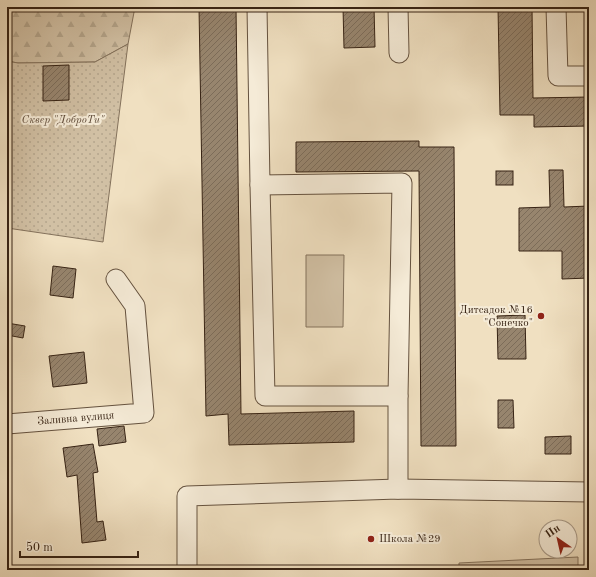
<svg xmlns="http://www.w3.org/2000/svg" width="596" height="577" viewBox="0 0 596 577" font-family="'Old Standard TT',serif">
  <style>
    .green { fill: #d1c0a4; stroke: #84725c }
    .forest { fill: url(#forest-firs); stroke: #84725c }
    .park { fill: url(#park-dots); stroke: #84725c }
    .building { fill: url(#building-hatch); stroke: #372314 }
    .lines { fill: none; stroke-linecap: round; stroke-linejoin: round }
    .minor-casing { stroke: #65523f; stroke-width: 21 }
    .minor { stroke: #f5ebd7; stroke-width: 19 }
    .poi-dot { fill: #8f2418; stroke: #f5ebd7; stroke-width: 1.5 }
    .labels { text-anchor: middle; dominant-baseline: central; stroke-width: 4; stroke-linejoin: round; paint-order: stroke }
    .park-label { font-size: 11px; font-style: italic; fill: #5e4a38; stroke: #f5ebd7 }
    .poi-label { font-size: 11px; fill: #372314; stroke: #f5ebd7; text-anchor: end }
    .street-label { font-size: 11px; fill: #372314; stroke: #f5ebd7 }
  </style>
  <defs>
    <pattern id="forest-firs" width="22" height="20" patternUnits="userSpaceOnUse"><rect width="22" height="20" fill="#d1c0a4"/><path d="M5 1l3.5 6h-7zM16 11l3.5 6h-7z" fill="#b4a58c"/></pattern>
    <pattern id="park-dots" width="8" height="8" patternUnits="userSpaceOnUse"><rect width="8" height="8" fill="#d1c0a4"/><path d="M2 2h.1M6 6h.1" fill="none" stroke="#b4a58c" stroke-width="1.8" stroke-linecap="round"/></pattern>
    <pattern id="building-hatch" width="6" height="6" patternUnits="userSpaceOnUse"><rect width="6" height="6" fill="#97856e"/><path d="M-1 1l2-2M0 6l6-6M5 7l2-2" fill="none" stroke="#7c6c59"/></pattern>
  </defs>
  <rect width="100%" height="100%" fill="#f0e0c1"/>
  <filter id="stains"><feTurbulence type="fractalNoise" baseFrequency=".005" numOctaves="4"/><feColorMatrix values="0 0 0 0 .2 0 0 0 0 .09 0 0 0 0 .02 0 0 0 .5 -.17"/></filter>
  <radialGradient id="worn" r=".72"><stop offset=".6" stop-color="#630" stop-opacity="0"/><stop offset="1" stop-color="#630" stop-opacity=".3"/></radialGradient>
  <g class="green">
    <polygon points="306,255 344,255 343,327 306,327"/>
    <polygon points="578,557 578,570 459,570 459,563"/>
  </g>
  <polygon class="forest" points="7,7 135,7 128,44 95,62 18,63 7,61"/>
  <polygon class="park" points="128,44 103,242 7,228 9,217 7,216 7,61 18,63 95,62"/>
  <g class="building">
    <polygon points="199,7 236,7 241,414 354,411 354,442 229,445 228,414 206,416"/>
    <polygon points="343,7 374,7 375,47 344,48"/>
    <polygon points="498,7 532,7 533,98 589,97 589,126 534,127 534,115 500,115"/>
    <polygon points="69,65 69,100 43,101 43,66"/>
    <polygon points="419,141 419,147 454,147 456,446 421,446 419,171 296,172 296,142"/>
    <polygon points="549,170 563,170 564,207 589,206 589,278 562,279 562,251 519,251 519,208 550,207"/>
    <rect x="496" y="171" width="17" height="14"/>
    <polygon points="53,266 76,269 73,298 50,295"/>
    <polygon points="525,315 526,359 498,359 497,316"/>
    <polygon points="7,323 25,326 23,338 7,335"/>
    <polygon points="84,352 87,383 53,387 49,356"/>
    <polygon points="498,400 513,400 514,428 498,428"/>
    <polygon points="124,426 126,442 99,446 97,429"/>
    <polygon points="571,436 571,454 545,454 545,437"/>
    <polygon points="93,444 98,472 93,473 97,522 103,521 106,540 82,543 77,475 67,477 63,448"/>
  </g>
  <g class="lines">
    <g class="minor-casing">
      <g id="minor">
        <polyline points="257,7 260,185 402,183 398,396 398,489"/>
        <polyline points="398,7 399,53"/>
        <polyline points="556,7 558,76 589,76"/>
        <polyline points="260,185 265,396 398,396"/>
        <path id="s1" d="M7,424L144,413L135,306L116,279"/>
        <polyline points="187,570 187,496 398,489 589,492"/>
      </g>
    </g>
    <use href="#minor" class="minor"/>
  </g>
  <g class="poi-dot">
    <circle cx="541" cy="316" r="4"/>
    <circle cx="371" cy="539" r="4"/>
  </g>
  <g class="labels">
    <g class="park-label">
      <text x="63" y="120">Сквер "ДоброТи"</text>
    </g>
    <g class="poi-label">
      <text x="533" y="310">Дитсадок №16<tspan x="533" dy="13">"Сонечко"</tspan></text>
      <text x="379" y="539" text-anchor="start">Школа №29</text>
    </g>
    <g class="street-label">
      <text stroke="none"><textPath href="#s1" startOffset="69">Заливна вулиця</textPath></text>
    </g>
  </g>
  <rect width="596" height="577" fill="none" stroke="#f0e0c1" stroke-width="24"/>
  <rect x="8" y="8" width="580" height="561" fill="none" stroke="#372314" stroke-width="2"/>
  <rect x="12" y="12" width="572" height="553" fill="none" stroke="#372314"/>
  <g transform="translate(558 539) rotate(326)"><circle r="19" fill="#f5ebd7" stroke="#a99b89"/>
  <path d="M0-3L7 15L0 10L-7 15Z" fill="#8f2418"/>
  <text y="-6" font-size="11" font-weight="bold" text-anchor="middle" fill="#372314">Пн</text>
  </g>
  <path d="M20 551v6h118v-6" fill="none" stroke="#372314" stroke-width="2"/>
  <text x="26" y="551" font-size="12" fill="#372314" stroke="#f5ebd7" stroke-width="3" paint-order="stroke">50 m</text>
  <rect width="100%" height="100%" filter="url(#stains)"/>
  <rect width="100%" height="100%" fill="url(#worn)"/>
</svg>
